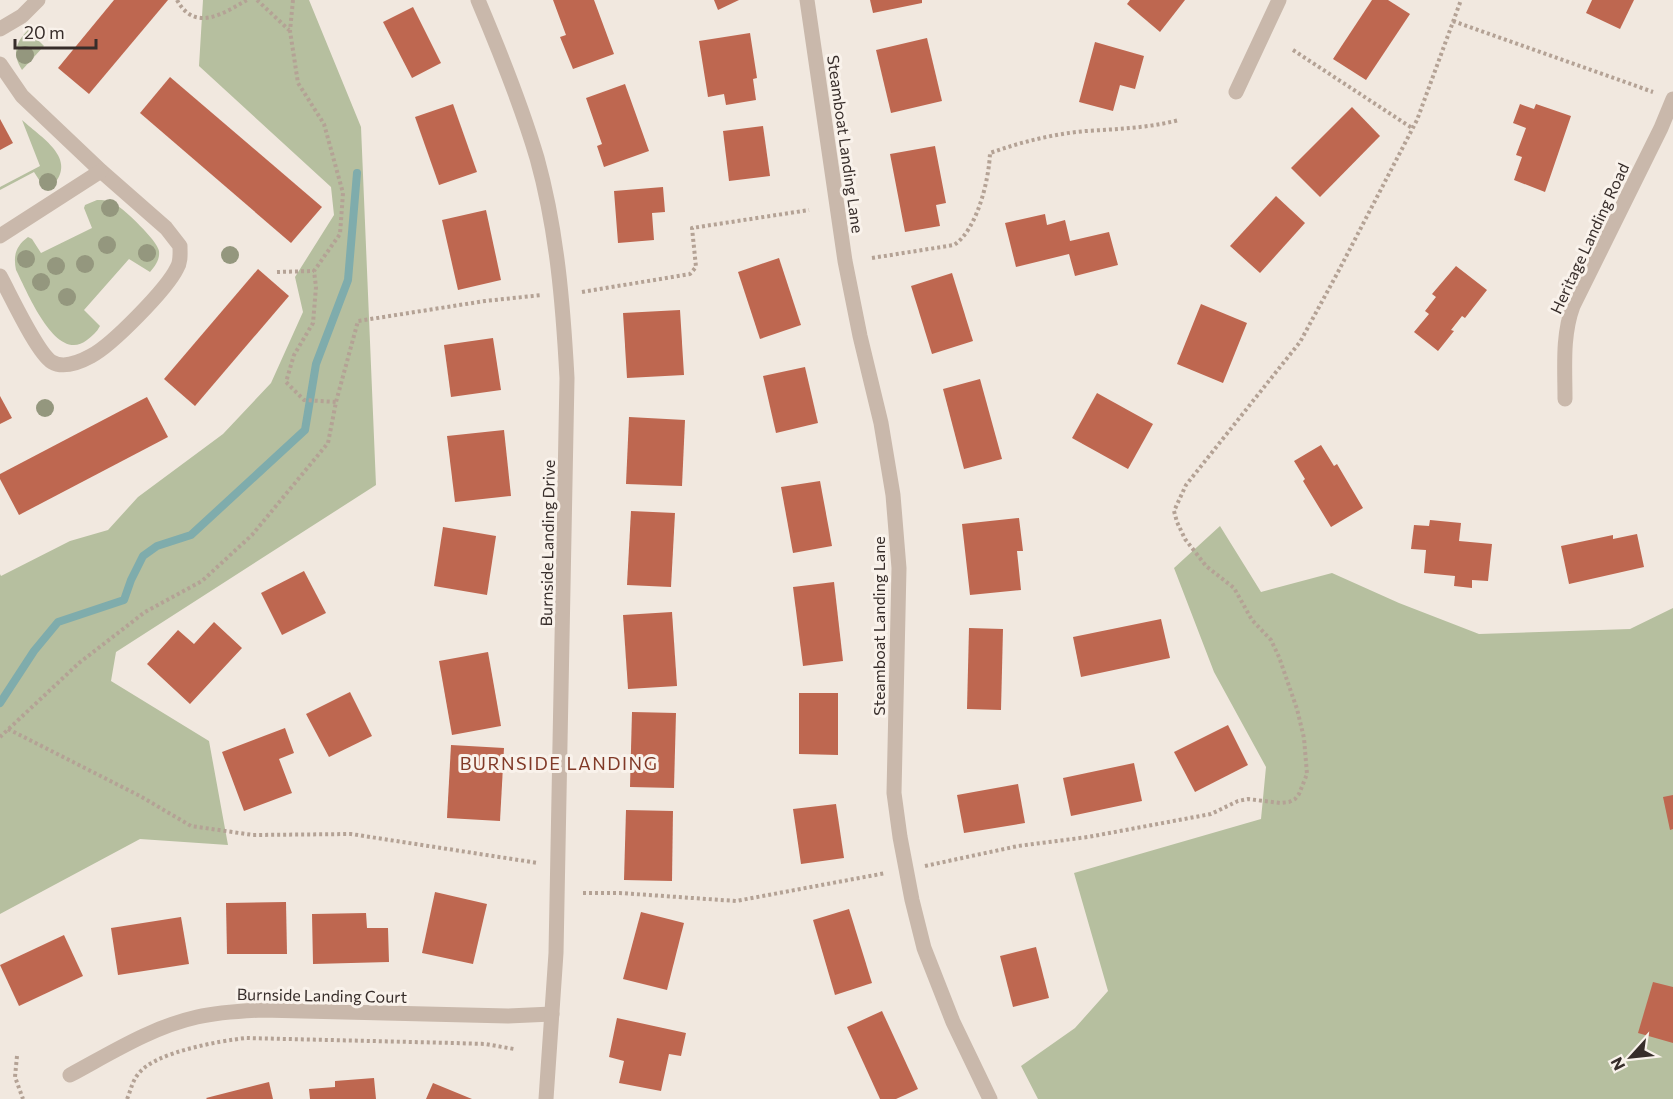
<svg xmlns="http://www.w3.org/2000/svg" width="1673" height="1099" viewBox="0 0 1673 1099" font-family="Commissioner,sans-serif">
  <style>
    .green { fill: #b6bf9f }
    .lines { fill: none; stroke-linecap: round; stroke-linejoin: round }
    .stream { stroke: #7facac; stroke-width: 8 }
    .building { fill: #be6750 }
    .path { stroke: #b4a295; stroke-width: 4; stroke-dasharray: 3 3; stroke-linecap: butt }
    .minor { stroke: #c9b8ab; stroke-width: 15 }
    .tertiary { stroke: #c9b8ab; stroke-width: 15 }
    .tree { fill: #94977e }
    .labels { text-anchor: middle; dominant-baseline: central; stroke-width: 6; stroke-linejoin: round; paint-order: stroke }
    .street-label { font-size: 16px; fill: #372d2a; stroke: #f9f2eb }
    .neighbourhood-label { font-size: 18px; letter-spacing: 1.5px; fill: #813a28; stroke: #f9f2eb }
  </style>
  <rect width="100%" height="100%" fill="#f1e8df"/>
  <g class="green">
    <polygon points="203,0 309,0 361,127 376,485 116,652 111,681 209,741 228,845 140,839 0,914 0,574 1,576 70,541 108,530 138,497 223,434 271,383 303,312 295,277 334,215 331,187 199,66"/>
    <path d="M28,30L44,46L22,70C12,54 15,43 28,30Z"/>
    <path d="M22,120C43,139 82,161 48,190L45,189L34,172L0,190V187L40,166Z"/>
    <path d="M97,200C103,200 109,200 115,204C125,210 157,240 159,251C160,260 155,266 150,272L129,259L84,310L100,326C97,332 92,336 87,340C56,365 27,291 16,270C13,255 16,246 28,237L32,239L41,253L92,228L84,208L85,205Z"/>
    <polygon points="1220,526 1261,592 1332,573 1399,603 1479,634 1630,629 1673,608 1673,1099 1038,1099 1021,1066 1075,1028 1108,991 1074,873 1261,819 1266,767 1214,672 1174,568"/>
  </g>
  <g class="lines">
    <polyline class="stream" points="0,703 34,651 58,622 124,600 131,580 143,556 157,546 191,535 305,430 316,364 348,280 357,173"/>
  </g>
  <g class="building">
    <polygon points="114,0 168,0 89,94 58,68"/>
    <polygon points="553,0 594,0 614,54 573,69 560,37 566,35"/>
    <polygon points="714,0 739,0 718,10"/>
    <polygon points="870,0 922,0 922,3 873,13"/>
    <polygon points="1130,0 1185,0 1160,32 1127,4"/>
    <polygon points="1372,0 1388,0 1410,14 1366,80 1333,59"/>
    <polygon points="1592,0 1634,0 1620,29 1586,13"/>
    <polygon points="413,7 441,63 412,78 383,22"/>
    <polygon points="750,33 757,78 753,79 756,100 726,105 724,94 708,97 699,41"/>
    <polygon points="927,38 942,101 891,113 876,50"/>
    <polygon points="1095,42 1144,56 1135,89 1120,85 1113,111 1079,102"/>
    <polygon points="170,77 322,207 291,243 140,113"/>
    <polygon points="625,84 649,151 604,167 597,146 602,144 586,98"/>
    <polygon points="453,104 477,172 439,185 415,117"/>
    <polygon points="1520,104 1534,109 1536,104 1571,116 1545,192 1514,180 1522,157 1516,155 1526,128 1513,123"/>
    <polygon points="1352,107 1380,136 1320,197 1291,168"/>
    <polygon points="0,119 13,143 0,150"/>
    <polygon points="763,126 770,176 729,181 723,131"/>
    <polygon points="935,146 946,203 936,205 940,226 905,232 890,154"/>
    <polygon points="663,187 665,212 652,213 654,240 618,243 614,191"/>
    <polygon points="1276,196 1305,223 1260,273 1230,246"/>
    <polygon points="486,210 501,280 458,290 442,220"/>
    <polygon points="1045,214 1047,225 1065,220 1070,241 1109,232 1118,265 1075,276 1069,254 1016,267 1005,223"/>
    <polygon points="779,258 801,325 760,339 738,272"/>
    <polygon points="1456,266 1487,290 1465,318 1462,316 1451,330 1454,331 1438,351 1414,332 1429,314 1425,311 1436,297 1432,294"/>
    <polygon points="258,269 289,296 195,406 164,379"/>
    <polygon points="952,273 973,341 932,354 911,286"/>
    <polygon points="1201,304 1247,323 1223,383 1177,364"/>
    <polygon points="680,310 684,375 627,378 623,313"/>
    <polygon points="493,338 501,390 451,397 444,345"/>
    <polygon points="805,367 818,423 776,433 763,376"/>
    <polygon points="980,379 1002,459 964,469 943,389"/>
    <polygon points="1097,393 1153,424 1128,469 1072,438"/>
    <polygon points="0,396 12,418 0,424"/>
    <polygon points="147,397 168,437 19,515 0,479 0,474"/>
    <polygon points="629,417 685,420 682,486 626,484"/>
    <polygon points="504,430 511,496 455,502 447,436"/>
    <polygon points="1321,445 1334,466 1337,464 1363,508 1331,527 1303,481 1305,479 1294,461"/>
    <polygon points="820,481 832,546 793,553 781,487"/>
    <polygon points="631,511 675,513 671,587 627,585"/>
    <polygon points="1019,518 1023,551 1017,551 1021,590 970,595 962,524"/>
    <polygon points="1430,520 1461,523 1459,541 1492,544 1488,581 1472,580 1472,588 1454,586 1455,576 1424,573 1426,550 1411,549 1414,525 1429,526"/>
    <polygon points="443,527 496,536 487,595 434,586"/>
    <polygon points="1637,534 1644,567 1569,584 1561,546 1613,535 1613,539"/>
    <polygon points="304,571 326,613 282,635 261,593"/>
    <polygon points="834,582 843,661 803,666 793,587"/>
    <polygon points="672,612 677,686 628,689 623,615"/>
    <polygon points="1161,619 1170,658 1081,677 1073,637"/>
    <polygon points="214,622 242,648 190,704 147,664 178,630 194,644"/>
    <polygon points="969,628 1003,629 1001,710 967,709"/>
    <polygon points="488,652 501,726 452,735 439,661"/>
    <polygon points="350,692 372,736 329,757 306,714"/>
    <polygon points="799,693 838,693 838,755 799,754"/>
    <polygon points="632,712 676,713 674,788 630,787"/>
    <polygon points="1228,725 1248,765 1195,792 1174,752"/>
    <polygon points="285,728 294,753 279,759 292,793 244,811 222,752"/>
    <polygon points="451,745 504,748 500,821 447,818"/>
    <polygon points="1134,763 1142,801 1071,816 1063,778"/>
    <polygon points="1018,784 1025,823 964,833 957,795"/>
    <polygon points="1673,795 1673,829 1670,830 1663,797"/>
    <polygon points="836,804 844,858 801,864 793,809"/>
    <polygon points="626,810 673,811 672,881 624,880"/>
    <polygon points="435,892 487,904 473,964 422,953"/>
    <polygon points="286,902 287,954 227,954 226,903"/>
    <polygon points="849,909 872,983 835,995 813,920"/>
    <polygon points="641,912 684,923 667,990 623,979"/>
    <polygon points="366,913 367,928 388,928 389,962 313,964 312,914"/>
    <polygon points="181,917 189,964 118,975 111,928"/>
    <polygon points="64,935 83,976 19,1006 0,965"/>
    <polygon points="1036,947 1049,998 1013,1007 1000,956"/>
    <polygon points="1653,982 1673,987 1673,1043 1638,1033"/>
    <polygon points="882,1011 918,1089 896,1099 880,1099 847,1027"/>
    <polygon points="617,1018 686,1033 681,1056 669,1054 661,1091 619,1083 624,1061 609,1057"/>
    <polygon points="374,1078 376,1099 310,1099 309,1089 335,1087 335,1081"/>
    <polygon points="269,1082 273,1099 207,1099 206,1098"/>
    <polygon points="433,1083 472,1099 426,1099"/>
  </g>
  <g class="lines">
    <g class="path">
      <path d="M177,0C195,33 224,13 247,0"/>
      <polyline points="257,0 289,30"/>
      <polyline points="293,0 290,31 298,83 324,124 343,193 340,234 314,271 316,287 313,323 294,355 286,382 304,400 336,402"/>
      <polyline points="1453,21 1653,92"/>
      <polyline points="1293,50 1412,128"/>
      <path d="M872,258L954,245C977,230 989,180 990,153C1021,142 1053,134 1086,131C1118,129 1148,128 1179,120"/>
      <polyline points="277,272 314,271"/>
      <polyline points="582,292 690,274 696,267 692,228 809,210"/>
      <polyline points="8,729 140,796 191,826 253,835 351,834 538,863"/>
      <polyline points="0,737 79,663 145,612 202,581 252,535 328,443 336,402 358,321 485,301 542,295"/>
      <polyline points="925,866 1018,846 1088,837 1211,814 1238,801 1248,799 1280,803 1289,802 1295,799 1299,794 1307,774 1304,738 1297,709 1279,657 1271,640 1252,620 1234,588 1206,566 1185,539 1177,522 1174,511 1186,485 1300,342 1338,272 1417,120 1461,0"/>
      <polyline points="583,893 620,893 736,901 886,873"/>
      <polyline points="17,1056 15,1077 23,1099"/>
      <path d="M127,1099C131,1090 132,1081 139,1073C156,1052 219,1041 246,1038L454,1043L485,1044L514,1049"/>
    </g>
    <g class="minor">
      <polyline points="807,0 845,261 860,336 881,423 893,495 899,568 894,793 900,837 912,900 924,948 953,1022 990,1099"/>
      <polyline points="0,29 22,16 38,0"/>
      <path d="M0,64L22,96L101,171L166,228L180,246C180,253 181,262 177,268C167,289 112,345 91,356C80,362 64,369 52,362C37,353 10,294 0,276"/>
      <polyline points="1236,92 1279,0"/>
      <polyline points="0,236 101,171"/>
      <path d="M1565,399C1565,367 1562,336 1573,306L1661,128L1673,99"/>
      <path d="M70,1075C111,1053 152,1027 197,1017C219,1012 240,1011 262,1010L508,1016L552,1014"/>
    </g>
    <path class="tertiary" d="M478,0C500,52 521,104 537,158C557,230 563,304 567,378L556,953L546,1099"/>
  </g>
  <g class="tree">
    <circle cx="25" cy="55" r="9"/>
    <circle cx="48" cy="182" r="9"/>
    <circle cx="110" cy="208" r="9"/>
    <circle cx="107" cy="245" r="9"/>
    <circle cx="147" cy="253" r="9"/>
    <circle cx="230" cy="255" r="9"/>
    <circle cx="26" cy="259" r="9"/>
    <circle cx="85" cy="264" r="9"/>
    <circle cx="56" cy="266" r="9"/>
    <circle cx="41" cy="282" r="9"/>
    <circle cx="67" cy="297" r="9"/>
    <circle cx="45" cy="408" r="9"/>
  </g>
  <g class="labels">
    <g class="street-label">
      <text transform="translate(846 144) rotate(82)">Steamboat Landing Lane</text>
      <text transform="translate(1589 238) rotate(-65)">Heritage Landing Road</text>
      <text transform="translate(547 543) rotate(-89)">Burnside Landing Drive</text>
      <text transform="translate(878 626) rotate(-90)">Steamboat Landing Lane</text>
      <text transform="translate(322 995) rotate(1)">Burnside Landing Court</text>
    </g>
    <g class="neighbourhood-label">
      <text x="559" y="763">BURNSIDE LANDING</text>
    </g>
  </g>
  <g transform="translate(1631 1057) rotate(243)" stroke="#f9f2eb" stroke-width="4.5" paint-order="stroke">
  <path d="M0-4.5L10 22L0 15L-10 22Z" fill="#372d2a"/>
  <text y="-9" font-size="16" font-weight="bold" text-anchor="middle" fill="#372d2a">N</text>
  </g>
  <path d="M15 39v9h81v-9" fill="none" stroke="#372d2a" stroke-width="3"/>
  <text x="24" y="39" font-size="18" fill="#372d2a" stroke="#f9f2eb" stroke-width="4.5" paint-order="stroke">20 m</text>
</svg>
